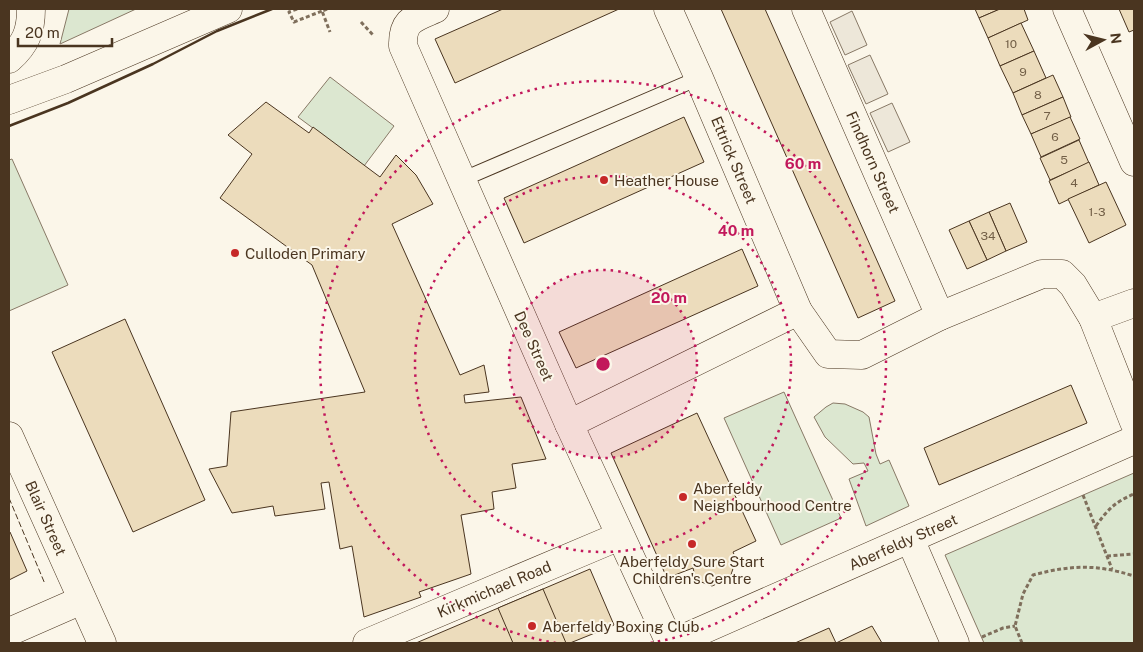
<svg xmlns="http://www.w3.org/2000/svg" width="1143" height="652" viewBox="0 0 1143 652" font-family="'Public Sans',sans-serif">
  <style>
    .green { fill: #dce7d0; stroke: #887966 }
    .parking { fill: #ede7d9; stroke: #887966 }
    .building { fill: #ecdcbc; stroke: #4a3520 }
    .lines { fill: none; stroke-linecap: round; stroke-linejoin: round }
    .service-casing { stroke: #4a3520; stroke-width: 16 }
    .minor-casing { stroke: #4a3520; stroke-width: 29 }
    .trunk-casing { stroke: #4a3520; stroke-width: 29 }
    .path { stroke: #7f6f5c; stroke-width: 3; stroke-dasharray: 4 2.5; stroke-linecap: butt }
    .service { stroke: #fbf6e9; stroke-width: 14 }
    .minor { stroke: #fbf6e9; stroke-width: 28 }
    .trunk { stroke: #fbf6e9; stroke-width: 28 }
    .fence { stroke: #4a3520; stroke-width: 1; stroke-dasharray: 6 2.5; stroke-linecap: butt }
    .wall { stroke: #4a3520; stroke-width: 2.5 }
    .ring { fill: none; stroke: #c2185b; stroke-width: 2.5; stroke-dasharray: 2.5 5 }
    .poi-dot { fill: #c62828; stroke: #fbf6e9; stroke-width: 2 }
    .labels { text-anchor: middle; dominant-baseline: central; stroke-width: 4; stroke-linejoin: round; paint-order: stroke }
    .number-label { font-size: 12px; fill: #725f47 }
    .street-label { font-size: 15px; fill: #4a3520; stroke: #fbf6e9 }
    .poi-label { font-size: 15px; fill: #4a3520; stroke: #fbf6e9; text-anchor: start }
    .centre { fill: #c2185b; stroke: #fbf6e9; stroke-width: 2.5 }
    .ring-label { font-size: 15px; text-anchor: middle; font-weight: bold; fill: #c2185b; stroke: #fbf6e9; stroke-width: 4; stroke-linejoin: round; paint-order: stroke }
  </style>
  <rect width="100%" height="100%" fill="#fbf6e9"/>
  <g class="green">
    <polygon points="69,9 136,9 60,44"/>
    <polygon points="330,77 394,126 364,166 298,117"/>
    <polygon points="12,159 68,285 9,311 9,160"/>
    <polygon points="784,392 841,518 781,545 724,418"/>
    <polygon points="833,403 845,404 863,412 869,417 876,454 880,464 889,460 909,506 866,526 849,479 868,471 864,463 853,464 825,437 814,417 826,407"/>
    <polygon points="1134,473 1134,643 984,643 945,555"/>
  </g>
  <g class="parking">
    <polygon points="852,11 867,45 845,55 830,22"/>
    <polygon points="870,55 888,94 866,104 848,65"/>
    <polygon points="892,103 910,142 888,152 870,113"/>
  </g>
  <g class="building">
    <polygon points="503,9 619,9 455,83 435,39"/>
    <polygon points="721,9 765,9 895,301 858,318"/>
    <polygon points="975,9 1000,9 979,18"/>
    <polygon points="1000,9 1024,9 1028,20 988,38 979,18"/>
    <polygon points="1119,9 1134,9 1134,30 1129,32"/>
    <polygon points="1021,23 1034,51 1000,66 988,38"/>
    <polygon points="1034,51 1046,78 1013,93 1000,66"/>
    <polygon points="1053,75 1063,97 1022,115 1013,93"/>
    <polygon points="1063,97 1071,117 1031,134 1022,115"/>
    <polygon points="266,102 309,133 313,127 380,177 396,155 416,175 433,204 392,224 460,375 484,365 489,392 464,395 465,403 521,397 546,459 512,464 516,488 492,492 494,509 461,515 471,574 419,592 421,597 364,617 352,546 340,549 329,482 321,483 325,509 275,516 273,506 232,513 209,469 227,466 231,412 365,392 312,265 220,198 252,154 228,135"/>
    <polygon points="684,117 704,162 524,243 504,198"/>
    <polygon points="1070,117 1080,139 1041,157 1031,134"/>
    <polygon points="1079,140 1089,163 1050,180 1040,158"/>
    <polygon points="1089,162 1099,185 1059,204 1049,181"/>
    <polygon points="1106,182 1126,225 1089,243 1068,199"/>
    <polygon points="1010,203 1027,242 1006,251 989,212"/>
    <polygon points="989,212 1006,251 987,260 969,221"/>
    <polygon points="969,221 987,260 967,269 949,230"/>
    <polygon points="742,249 758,286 576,368 559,332"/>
    <polygon points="125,319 205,500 133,532 52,352"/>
    <polygon points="1071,385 1087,423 939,485 924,448"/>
    <polygon points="697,413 756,541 733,552 736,559 730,578 712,586 696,580 693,568 667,578 611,453"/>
    <polygon points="10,532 27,571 9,580 9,533"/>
    <polygon points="590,569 614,625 590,635 570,643 416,643"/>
    <polygon points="543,589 566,643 513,643 498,608"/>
    <polygon points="872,626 882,643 795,643 829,628 836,643"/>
  </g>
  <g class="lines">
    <g class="service-casing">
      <polyline id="service" points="461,180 699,78"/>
    </g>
    <g class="minor-casing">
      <g id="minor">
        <path d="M435,9C414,18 402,20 403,46L569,424L670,643"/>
        <polyline points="668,9 699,78 798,311 828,354 862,355 940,316 1042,274 1062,274 1073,285 1093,318 1134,422"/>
        <polyline points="806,9 940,316"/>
        <polyline points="1067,9 1134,162"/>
        <polyline points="1093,318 1134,303"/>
        <polyline points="569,424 798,311"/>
        <polyline points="9,436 102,643"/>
        <polyline points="910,539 955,643"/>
        <polyline points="9,632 82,600"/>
        <polyline points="367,643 620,536"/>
        <polyline points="673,643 1134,440"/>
      </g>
    </g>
    <g class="trunk-casing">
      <g id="trunk">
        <path d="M9,59C26,44 31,31 31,9"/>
        <polyline points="9,100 66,79 228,9"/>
      </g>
    </g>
    <g class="path">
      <polyline points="297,9 289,12 294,22 322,11"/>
      <polyline points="327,9 322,11 330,32"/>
      <polyline points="361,22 373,35"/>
      <polyline points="1083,495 1112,569"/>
      <path d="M1096,526C1108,509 1115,502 1134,494"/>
      <polyline points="1107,556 1134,554"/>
      <polyline points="982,637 1003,628 1015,626"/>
      <path d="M1022,643L1015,626L1023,594L1033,575C1071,565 1096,564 1134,576"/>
    </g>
    <use href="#service" class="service"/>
    <use href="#minor" class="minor"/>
    <use href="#trunk" class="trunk"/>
    <polyline class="fence" points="9,498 45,584"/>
    <polyline class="wall" points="9,126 68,103 153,64 217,31 272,9"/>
  </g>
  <circle cx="603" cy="364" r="94" fill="#c2185b" fill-opacity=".12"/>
  <g class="ring">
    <circle cx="603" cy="364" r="94"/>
    <circle cx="603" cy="364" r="188"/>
    <path d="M556 643A283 283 0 1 1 650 643"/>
  </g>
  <g class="poi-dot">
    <circle cx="604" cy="180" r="5"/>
    <circle cx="235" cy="253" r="5"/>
    <circle cx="683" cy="497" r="5"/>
    <circle cx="692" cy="544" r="5"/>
    <circle cx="532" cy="626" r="5"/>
  </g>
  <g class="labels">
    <g class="number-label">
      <text x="1011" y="44">10</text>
      <text x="1023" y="72">9</text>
      <text x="1038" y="95">8</text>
      <text x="1047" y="116">7</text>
      <text x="1055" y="137">6</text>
      <text x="1064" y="160">5</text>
      <text x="1074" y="183">4</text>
      <text x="1097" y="212">1-3</text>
      <text x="988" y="236">34</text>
    </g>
    <g class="street-label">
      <text transform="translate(734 160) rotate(67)">Ettrick Street</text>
      <text transform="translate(873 162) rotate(66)">Findhorn Street</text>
      <text transform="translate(534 346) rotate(66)">Dee Street</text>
      <text transform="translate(46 518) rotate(66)">Blair Street</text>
      <text transform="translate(903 542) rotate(-24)">Aberfeldy Street</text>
      <text transform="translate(494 589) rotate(-23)">Kirkmichael Road</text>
    </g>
    <g class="poi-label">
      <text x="614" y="180">Heather House</text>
      <text x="245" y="253">Culloden Primary</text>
      <text x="693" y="488">Aberfeldy<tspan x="693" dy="17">Neighbourhood Centre</tspan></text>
      <text x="692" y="561" text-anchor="middle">Aberfeldy Sure Start<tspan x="692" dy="17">Children's Centre</tspan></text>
      <text x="542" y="626">Aberfeldy Boxing Club</text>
    </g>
  </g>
  <circle cx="603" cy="364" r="8" class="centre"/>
  <g class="ring-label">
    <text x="803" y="169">60 m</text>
    <text x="736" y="236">40 m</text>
    <text x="669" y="303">20 m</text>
  </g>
  <rect width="1143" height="652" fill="none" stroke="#4a3520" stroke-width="20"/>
  <g transform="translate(1103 40) rotate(83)" stroke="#fbf6e9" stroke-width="4" paint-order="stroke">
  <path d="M0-4L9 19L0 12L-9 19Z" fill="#4a3520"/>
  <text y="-8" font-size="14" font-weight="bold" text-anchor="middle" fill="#4a3520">N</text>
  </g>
  <path d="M18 38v8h94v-8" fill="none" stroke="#4a3520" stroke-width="2.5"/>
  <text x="25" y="38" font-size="15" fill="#4a3520" stroke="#fbf6e9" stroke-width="4" paint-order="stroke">20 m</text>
</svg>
